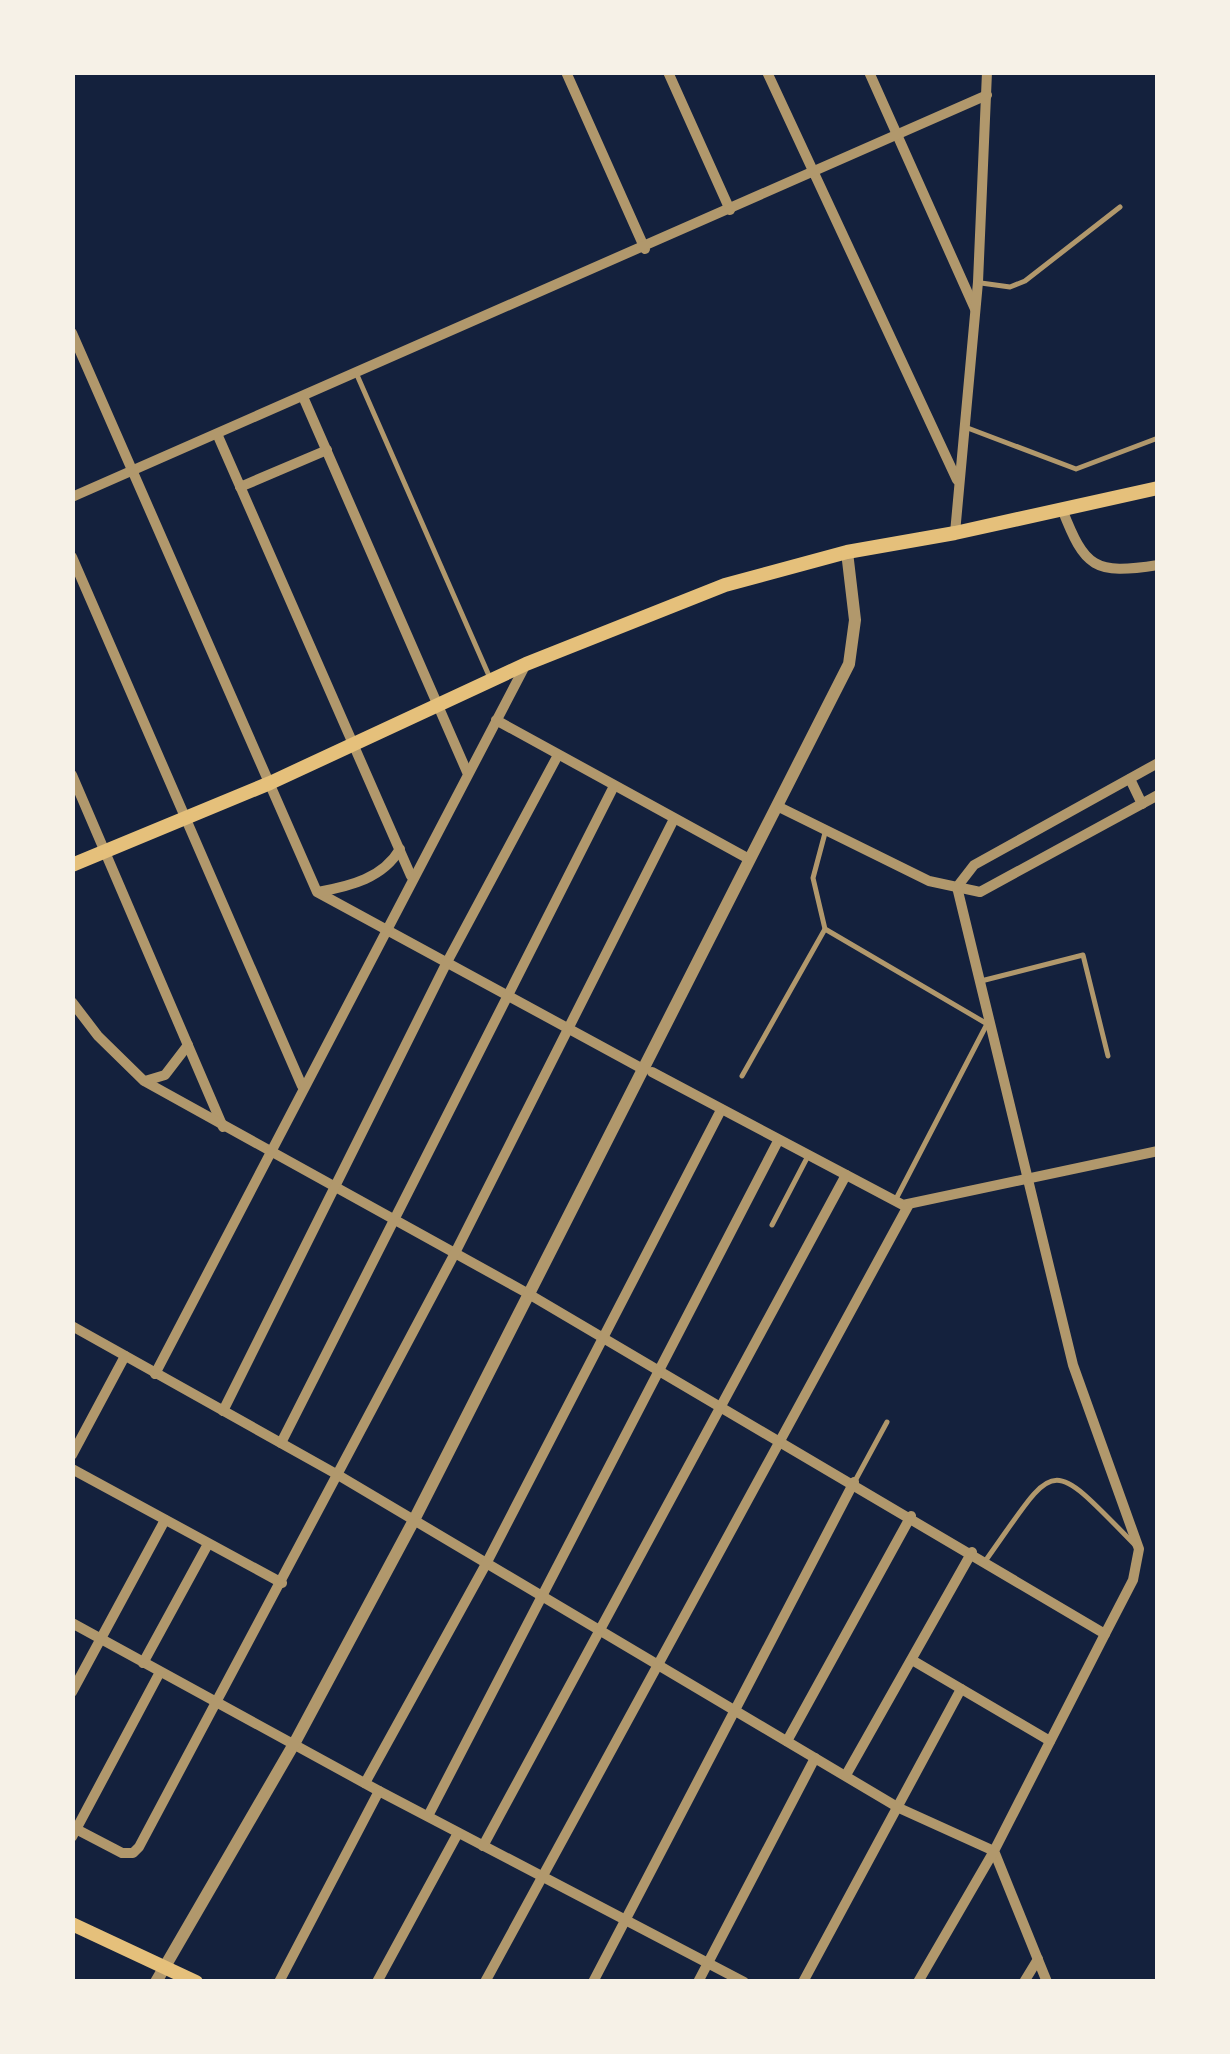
<svg xmlns="http://www.w3.org/2000/svg" width="1230" height="2054" viewBox="0 0 1230 2054" font-family="Quicksand,sans-serif">
  <style>
    .lines { fill: none; stroke-linecap: round; stroke-linejoin: round }
    .service { stroke: #b1986c; stroke-width: 5 }
    .minor { stroke: #b1986c; stroke-width: 10 }
    .tertiary { stroke: #b1986c; stroke-width: 12 }
    .secondary { stroke: #e5c07b; stroke-width: 14 }
  </style>
  <rect width="100%" height="100%" fill="#14213d"/>
  <g class="lines">
    <g class="service">
      <polyline points="1156,72 1158,74"/>
      <polyline points="981,283 1010,287 1025,281 1120,207"/>
      <polyline points="357,375 490,678"/>
      <polyline points="965,427 1076,469 1158,438"/>
      <polyline points="825,833 813,878 825,929 989,1025"/>
      <polyline points="981,981 1083,955 1108,1056"/>
      <polyline points="742,1076 825,929"/>
      <polyline points="896,1199 987,1024"/>
      <polyline points="772,1225 808,1156"/>
      <polyline points="855,1481 887,1422"/>
      <path d="M986,1560C1058,1459 1046,1454 1135,1545"/>
    </g>
    <g class="minor">
      <polyline points="566,72 645,249"/>
      <polyline points="668,72 730,210"/>
      <polyline points="767,72 957,480"/>
      <polyline points="869,72 975,309"/>
      <polyline points="72,333 317,892 641,1068"/>
      <polyline points="304,399 467,772"/>
      <polyline points="218,436 411,876"/>
      <polyline points="240,487 327,450"/>
      <polyline points="72,497 987,95"/>
      <path d="M1062,509C1085,568 1094,575 1158,565"/>
      <polyline points="955,533 978,282 987,72"/>
      <polyline points="72,557 302,1086"/>
      <polyline points="496,720 749,859"/>
      <polyline points="72,775 223,1127"/>
      <polyline points="1130,779 1142,804"/>
      <polyline points="777,806 929,881 980,892 1158,795"/>
      <polyline points="957,887 1073,1365 1139,1549 1133,1580 1105,1634"/>
      <polyline points="957,887 974,865 1158,763"/>
      <path d="M318,892C351,886 383,878 400,849"/>
      <polyline points="72,1002 98,1036 144,1081 527,1293 1105,1634 994,1851 1047,1982"/>
      <polyline points="652,1072 903,1205 1158,1151"/>
      <polyline points="145,1081 165,1075 188,1045"/>
      <polyline points="72,1326 338,1475 899,1808 994,1851 918,1982"/>
      <polyline points="155,1374 525,666"/>
      <polyline points="223,1411 446,964 558,755"/>
      <polyline points="281,1443 614,786"/>
      <polyline points="72,1455 125,1356"/>
      <polyline points="72,1469 282,1583"/>
      <polyline points="72,1623 379,1791 744,1982"/>
      <polyline points="912,1660 1050,1741"/>
      <polyline points="143,1663 208,1544"/>
      <polyline points="72,1692 165,1520"/>
      <polyline points="787,1741 911,1516"/>
      <polyline points="846,1775 972,1552"/>
      <polyline points="365,1783 486,1564 721,1110"/>
      <polyline points="428,1816 778,1141"/>
      <polyline points="76,1829 122,1853 133,1853 139,1847 455,1253 674,819"/>
      <polyline points="72,1837 160,1672"/>
      <polyline points="483,1846 846,1175"/>
      <polyline points="279,1982 379,1791"/>
      <polyline points="377,1982 458,1833"/>
      <polyline points="485,1982 908,1206"/>
      <polyline points="593,1982 854,1482"/>
      <polyline points="698,1982 815,1758"/>
      <polyline points="803,1982 961,1689"/>
      <polyline points="1024,1982 1038,1959"/>
    </g>
    <polyline class="tertiary" points="156,1982 294,1744 413,1522 849,664 855,620 847,552"/>
    <g class="secondary">
      <polyline points="72,865 270,783 526,664 725,585 847,552 955,533 1158,488"/>
      <polyline points="72,1924 196,1982"/>
    </g>
  </g>
  <rect width="1230" height="2054" fill="none" stroke="#f6f1e7" stroke-width="150"/>
</svg>
